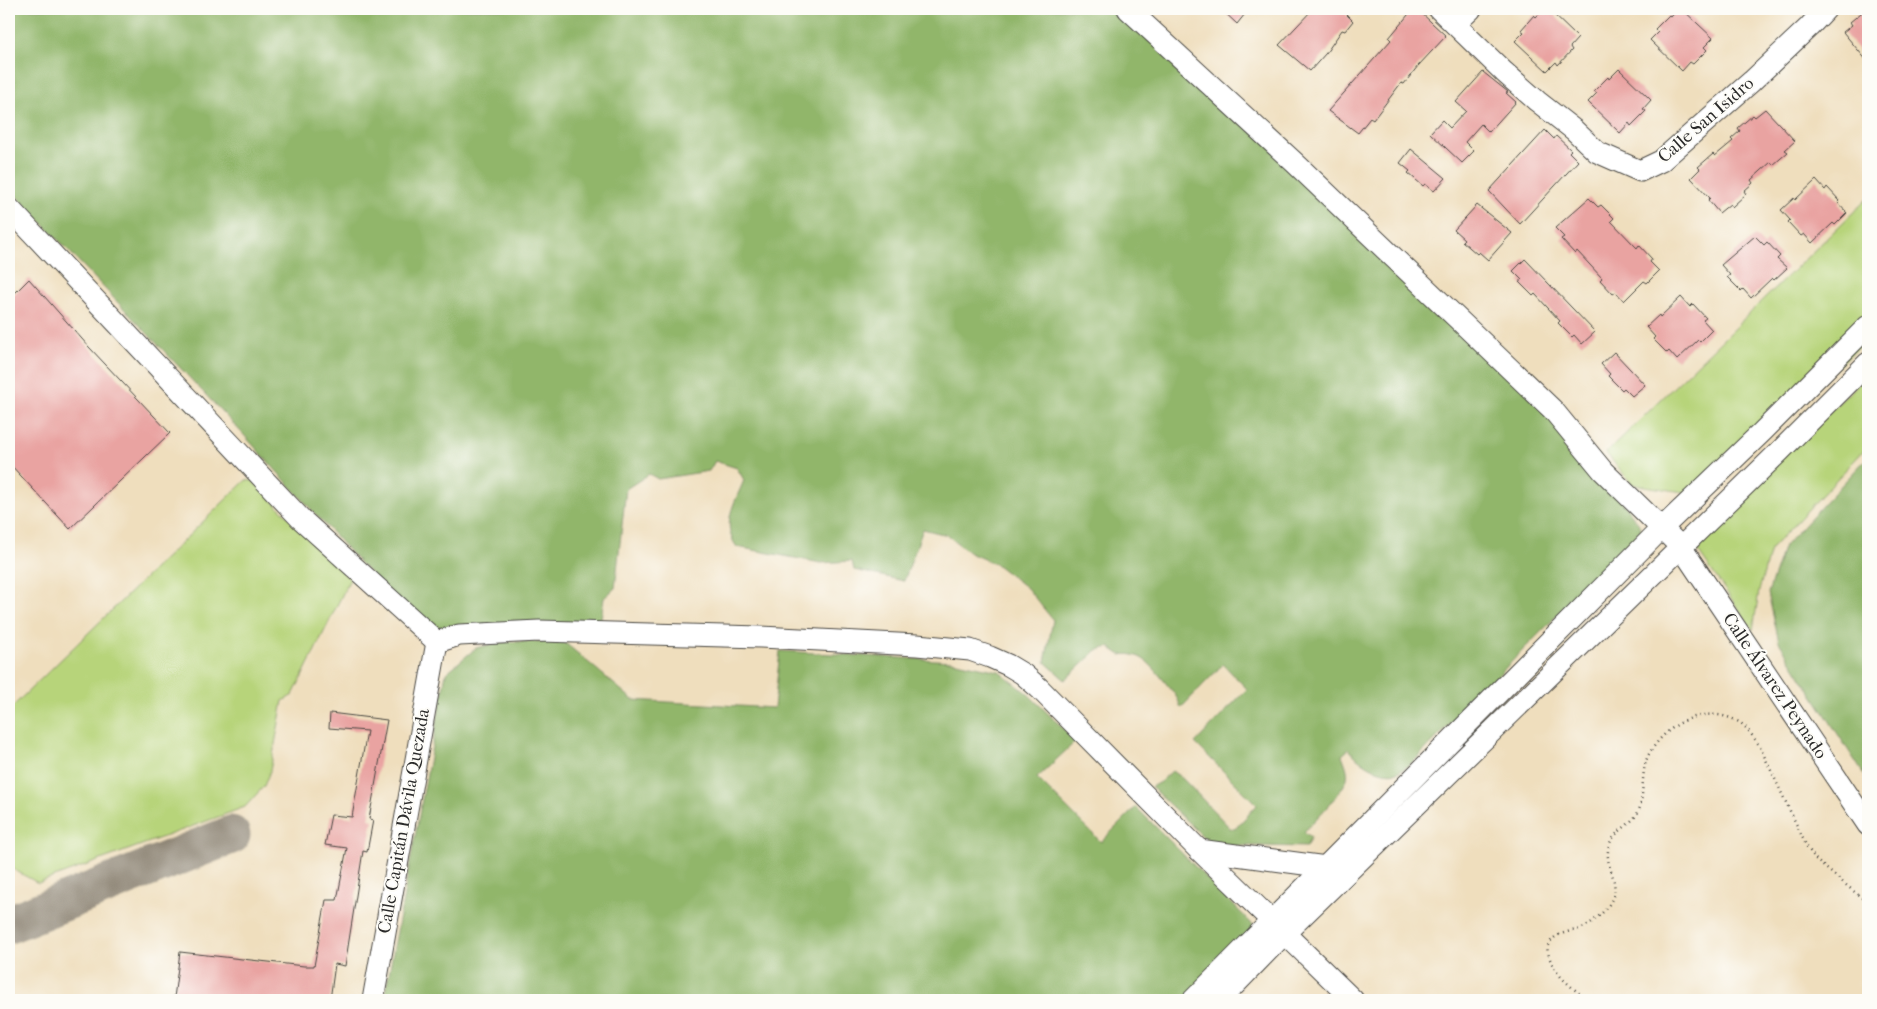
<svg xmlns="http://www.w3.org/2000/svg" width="1877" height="1009" viewBox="0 0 1877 1009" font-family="'IM FELL French Canon',serif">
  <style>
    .green { fill: #b7d47a; stroke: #718052 }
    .forest { fill: #91b66a; stroke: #5e704a }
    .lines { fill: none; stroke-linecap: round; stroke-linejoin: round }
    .taxiway { stroke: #8d8474; stroke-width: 39 }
    .building { fill: #e9a3a1 }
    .minor-casing { stroke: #484641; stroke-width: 23 }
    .path { stroke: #484641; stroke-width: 2.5; stroke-dasharray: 1 4; stroke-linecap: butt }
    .minor { stroke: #fff; stroke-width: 21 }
    .labels { text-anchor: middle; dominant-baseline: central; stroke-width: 4; stroke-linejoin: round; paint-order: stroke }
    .street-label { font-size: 18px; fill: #2b2b2b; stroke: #fdfcf7 }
  </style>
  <rect width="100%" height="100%" fill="#fdfcf7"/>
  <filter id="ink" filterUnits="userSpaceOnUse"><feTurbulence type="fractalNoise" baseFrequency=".02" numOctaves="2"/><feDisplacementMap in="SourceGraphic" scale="10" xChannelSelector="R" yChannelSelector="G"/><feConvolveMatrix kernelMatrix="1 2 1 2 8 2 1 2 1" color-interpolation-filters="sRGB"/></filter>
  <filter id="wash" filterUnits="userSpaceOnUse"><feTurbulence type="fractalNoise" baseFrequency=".0096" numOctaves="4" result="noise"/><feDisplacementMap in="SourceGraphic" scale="20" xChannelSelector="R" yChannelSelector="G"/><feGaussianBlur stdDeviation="1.12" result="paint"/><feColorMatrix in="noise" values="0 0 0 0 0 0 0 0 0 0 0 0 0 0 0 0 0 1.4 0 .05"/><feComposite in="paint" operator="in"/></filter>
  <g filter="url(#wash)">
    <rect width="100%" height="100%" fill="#efdebd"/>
    <g class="green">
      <polygon points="1868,198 1868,338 1702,495 1632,484 1606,453"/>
      <polygon points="1868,375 1868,446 1770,550 1759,591 1753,630 1698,551 1704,531"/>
      <polygon points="246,480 253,481 350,579 293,695 283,701 270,771 264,786 245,807 38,883 9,867 9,710"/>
    </g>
    <g class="forest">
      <path d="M9,9H1128L1553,410L1641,527L1640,531L1414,761C1409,765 1403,770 1397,772C1379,776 1359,762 1349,749L1342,755C1344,761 1349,771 1347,778C1344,792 1314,820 1304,832L1311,837L1306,847L1212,845L1151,787L1160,782L1172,771L1183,779L1230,828L1235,829L1257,805L1195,743L1247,689L1223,664L1181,708C1177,695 1173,692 1165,682C1153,667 1142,651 1121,655L1109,647L1097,650L1065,680L1045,662L1053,620L1027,588L997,565L970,553L947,535L923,529L904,581L854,570L852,561L821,563L737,547C720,524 735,503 744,480L737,468L715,461L709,471L658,479L649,474L626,489L615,588L604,598L600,625L440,630L418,621L359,562L243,434L9,188Z"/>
      <polygon points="1868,457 1868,781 1779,642 1768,593 1784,546"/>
      <polygon points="563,641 633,700 774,708 780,651 952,661 999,671 1028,694 1076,741 1037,778 1101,842 1136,807 1261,933 1188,1000 384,1000 446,673 476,648 502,642"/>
    </g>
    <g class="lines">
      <polyline class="taxiway" points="9,924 231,835"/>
    </g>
    <g id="blocks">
      <g class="building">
        <polygon points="1221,9 1249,9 1237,24"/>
        <polygon points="1313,9 1341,9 1353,21 1345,31 1342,30 1326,53 1310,71 1279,45"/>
        <polygon points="1413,9 1417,9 1446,36 1418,66 1404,84 1401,83 1373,120 1370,118 1358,133 1328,111 1391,40 1389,38"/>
        <polygon points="1544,9 1548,9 1578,38 1570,47 1572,50 1558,65 1556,62 1547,71 1515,41 1524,32 1521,30 1534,15 1536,17"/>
        <polygon points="1678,9 1682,9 1713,38 1704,47 1707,50 1693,64 1690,62 1682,71 1650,40 1658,32 1655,29 1669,15 1671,17"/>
        <polygon points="1866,9 1868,9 1868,62 1843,32 1852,25 1850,22"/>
        <polygon points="1619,69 1651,100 1643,109 1646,111 1631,126 1629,123 1620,133 1588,102 1597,93 1594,91 1608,77 1609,79"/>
        <polygon points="1483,72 1508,92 1506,93 1516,102 1489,132 1481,124 1465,142 1474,151 1462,163 1430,133 1442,120 1450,128 1466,111 1456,102"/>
        <polygon points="1765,109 1795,141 1785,150 1788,152 1773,165 1771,162 1751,180 1753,183 1744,191 1746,194 1732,207 1730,204 1719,213 1708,200 1710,198 1691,178 1700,169 1698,167 1713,154 1715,156 1733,141 1731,139 1740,131 1738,128 1753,115 1755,117"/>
        <polygon points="1545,130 1554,139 1556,136 1571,150 1569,152 1578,161 1520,224 1489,191"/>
        <polygon points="1411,149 1446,178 1434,191 1425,184 1423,186 1408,173 1410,171 1400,163"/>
        <polygon points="1816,180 1825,190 1827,187 1840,201 1838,203 1847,213 1835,225 1833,223 1812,243 1804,234 1801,236 1788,222 1790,220 1781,210 1794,198 1795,200"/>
        <polygon points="1589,198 1598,207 1601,205 1614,218 1611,221 1637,248 1639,245 1652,259 1650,262 1659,271 1647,283 1644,281 1624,301 1616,292 1613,294 1600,280 1602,278 1577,251 1575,254 1561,239 1564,237 1555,228"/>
        <polygon points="1477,205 1512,233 1488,260 1479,252 1477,254 1462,241 1464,239 1454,230"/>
        <polygon points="1755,236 1764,245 1767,242 1780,256 1777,259 1787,268 1774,280 1772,278 1751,298 1743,289 1741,291 1727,277 1730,275 1721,265"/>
        <polygon points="1525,259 1595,332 1582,344 1574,335 1572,337 1558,323 1560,321 1535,294 1533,296 1519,282 1522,280 1513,271"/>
        <polygon points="29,279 89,347 170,433 70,529 9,463 9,299"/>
        <polygon points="1681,297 1690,307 1693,304 1706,318 1703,320 1712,330 1700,342 1698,340 1677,360 1669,351 1667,353 1653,339 1655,337 1646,327 1659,315 1660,317"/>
        <polygon points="1614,352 1645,385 1632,396 1624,388 1622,390 1608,376 1610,374 1601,364"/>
        <polygon points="330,713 387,720 369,819 373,820 367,852 363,851 345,966 335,964 330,1000 192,1000 174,998 180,952 304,966 314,966 326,900 337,900 347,848 325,845 331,815 352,817 367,731 329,728"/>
      </g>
    </g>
  </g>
  <g filter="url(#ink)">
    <use href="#blocks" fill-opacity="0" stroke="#484641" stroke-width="1"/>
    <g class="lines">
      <g class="minor-casing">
        <g id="minor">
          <polyline points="1128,9 1295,163 1553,410 1603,471 1681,547 1868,825"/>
          <polyline points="1439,9 1504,72 1537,101 1574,130 1597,152 1640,171 1661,161 1752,81 1809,27 1826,9"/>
          <polyline points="1455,24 1471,9"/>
          <polyline points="9,208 301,519 437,642"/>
          <polyline points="437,642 459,635 539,631 761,637 917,645 970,650 990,657 1008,665 1023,674 1039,688 1199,850 1353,1000"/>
          <polyline points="1199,850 1326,867"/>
          <polyline points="373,1000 437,642"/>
          <polyline points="1193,1000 1661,529 1762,432 1868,326"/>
          <polyline points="1220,1000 1285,933 1780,451 1868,363"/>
        </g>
      </g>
      <path class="path" d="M1587,1000C1568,983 1551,974 1547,947C1549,944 1551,940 1554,938C1561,932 1574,931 1582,928C1593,923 1607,910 1612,899C1620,881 1606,869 1608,851C1609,832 1632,827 1639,810C1645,793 1640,771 1649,754C1667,723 1705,703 1739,722C1747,727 1753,737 1759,745L1807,847L1817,861L1868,903"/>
      <use href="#minor" class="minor"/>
    </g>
  </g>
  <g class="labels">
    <g class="street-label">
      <text transform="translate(1706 120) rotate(-41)">Calle San Isidro</text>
      <text transform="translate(1775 686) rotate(56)">Calle Álvarez Peynado</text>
      <text transform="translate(404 821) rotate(-80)">Calle Capitán Dávila Quezada</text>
    </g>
  </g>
  <rect width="1877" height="1009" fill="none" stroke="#fdfcf7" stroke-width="30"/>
</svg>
